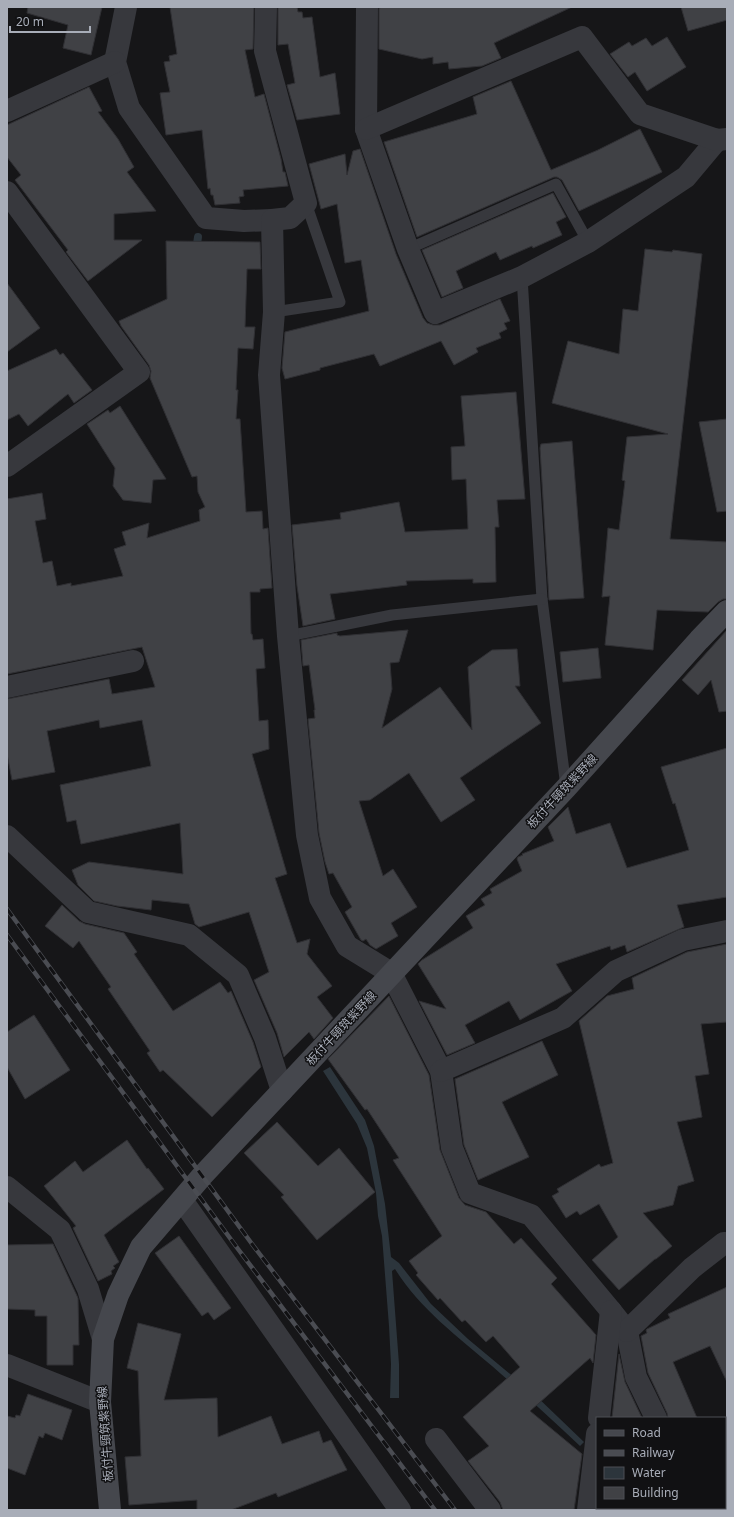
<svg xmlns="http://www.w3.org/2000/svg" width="734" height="1517" viewBox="0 0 734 1517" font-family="'Noto Sans','Noto Sans JP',sans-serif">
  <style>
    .water { fill: #2c353c }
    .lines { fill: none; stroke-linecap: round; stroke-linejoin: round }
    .stream { stroke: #2c353c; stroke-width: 8 }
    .building { fill: #404145; stroke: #303034 }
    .lane { stroke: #37383d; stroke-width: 11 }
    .street { stroke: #37383d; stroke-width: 22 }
    .secondary { stroke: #45474d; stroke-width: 22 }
    .rail-casing { stroke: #4a4c52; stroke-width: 4.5 }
    .rail { stroke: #111113; stroke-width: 3; stroke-dasharray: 9; stroke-linecap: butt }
    .labels { text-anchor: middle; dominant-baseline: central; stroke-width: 3; stroke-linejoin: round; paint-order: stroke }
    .street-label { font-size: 12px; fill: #a8adb8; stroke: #111113 }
  </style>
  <rect width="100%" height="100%" fill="#161618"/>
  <path class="water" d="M330,1067L365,1120L374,1146L385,1204L391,1257L399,1263L431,1304L468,1339L533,1393L584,1442L580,1446C551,1419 522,1392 492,1366C457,1336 420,1309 395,1269L392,1271L399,1364V1398H390L391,1364L389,1326L382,1236L378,1216L376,1193L367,1148L357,1124L323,1071Z"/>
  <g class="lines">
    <polyline class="stream" points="197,244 198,237"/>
  </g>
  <g class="building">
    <polygon points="28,7 102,7 91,55 63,48 68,25 27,13"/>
    <polygon points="170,7 254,7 253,49 245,50 255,97 264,94 281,159 283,172 285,172 288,186 243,190 244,196 239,197 240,203 215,205 213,195 211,195 210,188 208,189 202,130 166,135 160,93 170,92 164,62 170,61 169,56 177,54"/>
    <polygon points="278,7 297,7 298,12 302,12 303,18 312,17 320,77 335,73 340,114 297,120 287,85 295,83 288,44 278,45"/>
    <polygon points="383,7 572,7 494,43 501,58 482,66 449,69 448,62 433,64 433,57 422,59 379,49 379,8"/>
    <polygon points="681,7 727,7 727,20 688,31"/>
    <polygon points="667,37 686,67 647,91 635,72 628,77 610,54 629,42 632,46 646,38 652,46"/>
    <polygon points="511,81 551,170 598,150 640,129 662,172 579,211 562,180 557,177 554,177 417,237 384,142 477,114 473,97"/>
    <polygon points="89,87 102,111 98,112 118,139 134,167 127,172 156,211 114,214 114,240 142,240 88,281 66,252 68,250 15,180 21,175 7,157 7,125"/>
    <polygon points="360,149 396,254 423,318 427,323 433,325 440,325 500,299 510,321 504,323 507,329 499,333 501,338 476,348 478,352 454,365 441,341 380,366 374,354 320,368 320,370 285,379 282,368 285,332 369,311 361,260 345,263 337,204 321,209 309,164 345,154 347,175 353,151"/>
    <polygon points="553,193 566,217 556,222 562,235 533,248 532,246 500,260 496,252 456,271 463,288 442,297 422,250"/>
    <polygon points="166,241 260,242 261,269 247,269 245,327 255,327 253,349 238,348 236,390 238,390 236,419 240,419 246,512 262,511 263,529 268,528 272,588 260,589 260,592 250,592 251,634 252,634 253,640 263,639 265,668 256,669 259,721 268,720 269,749 252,754 287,874 275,878 297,943 310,939 307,954 332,986 317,997 333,1018 314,1039 309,1032 284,1057 277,1033 254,980 269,972 249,912 199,927 195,924 189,904 152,900 151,910 117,906 94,901 78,885 72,870 89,862 183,874 180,823 81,844 76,820 67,822 60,785 151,766 142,720 100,728 99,720 47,731 55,772 12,780 7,754 7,699 109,679 112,694 155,687 142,647 7,674 7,499 42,493 46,519 35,521 43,563 52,561 57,586 71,583 71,586 123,576 114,549 126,545 122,532 149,523 147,538 200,521 199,510 205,507 198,492 197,476 192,477 150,378 151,371 149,365 121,326 119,321 167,299"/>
    <polygon points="645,249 672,252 673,250 702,254 670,539 727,542 727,599 723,599 718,602 708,612 657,610 653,650 605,645 610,596 602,597 608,528 619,530 625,481 622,480 627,437 668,434 552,403 568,341 619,354 623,309 638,311"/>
    <polygon points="7,283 40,328 7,352"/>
    <polygon points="56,349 60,355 63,353 92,390 74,403 68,394 28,426 19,414 7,420 7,371"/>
    <polygon points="516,392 525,499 497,500 499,527 495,527 496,582 473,583 473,579 406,581 407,585 330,594 335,619 303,626 297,586 292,525 341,519 340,513 399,502 405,532 468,529 466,479 452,480 451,447 465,446 461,396"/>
    <polygon points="120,406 166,479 153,480 151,503 123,500 113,486 115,468 87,424 108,410 110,413"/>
    <polygon points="727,419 727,511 717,512 699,422"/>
    <polygon points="572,441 584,598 549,600 540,448 541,444"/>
    <polygon points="408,630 399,662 390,663 392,689 382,728 440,687 472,730 468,667 492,650 517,649 520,686 515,686 541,723 460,778 475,800 441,822 409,773 370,800 359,801 383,876 393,869 417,907 391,923 398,936 376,949 370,945 366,939 363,941 361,940 345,912 352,907 333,873 329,874 325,862 319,833 308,719 315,718 314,710 315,710 309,665 303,666 301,640 337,633 337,635 340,636"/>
    <polygon points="727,630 727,711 719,712 711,680 698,695 682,680"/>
    <polygon points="598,648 601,678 563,682 560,652"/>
    <polygon points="727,748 727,897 677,905 684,927 627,952 625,945 611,950 610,946 556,964 572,991 520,1020 509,1001 465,1025 475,1043 447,1055 419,1001 446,1009 418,964 422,960 473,928 466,916 485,905 481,899 492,893 490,889 522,871 517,859 518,857 523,855 522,854 554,841 548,827 568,807 576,834 610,823 627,868 689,850 675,803 673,804 661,767"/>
    <polygon points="62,905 79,921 85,924 124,933 137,952 134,954 173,1011 220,982 228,993 231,991 253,1042 261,1067 212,1117 163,1070 160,1072 147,1053 150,1051 108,989 111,987 79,941 73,948 45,926"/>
    <polygon points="727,944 727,1022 701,1024 709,1074 695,1076 702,1117 677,1122 694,1181 678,1186 673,1205 643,1213 672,1246 656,1259 655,1259 619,1290 592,1260 618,1237 599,1204 580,1215 577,1211 566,1218 552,1196 559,1192 557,1189 599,1164 601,1167 613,1163 579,1021 607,996 634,989 632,978 687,952"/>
    <polygon points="389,996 429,1075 440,1150 459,1198 465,1205 486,1212 514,1244 521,1238 557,1278 551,1284 596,1335 593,1363 590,1358 530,1411 582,1454 574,1510 503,1510 500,1502 468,1461 489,1446 463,1417 520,1367 493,1336 486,1342 465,1320 462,1322 440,1298 438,1300 416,1275 418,1273 409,1261 442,1236 393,1160 399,1158 367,1109 365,1110 328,1059"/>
    <polygon points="34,1015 70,1070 25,1099 7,1067 7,1032"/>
    <polygon points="542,1041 558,1075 502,1102 529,1157 478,1180 464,1145 455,1079"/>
    <polygon points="277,1122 318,1166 339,1148 375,1192 317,1240 281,1197 284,1195 244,1153"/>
    <polygon points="127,1140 147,1169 148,1168 164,1189 104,1235 119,1262 113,1266 115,1268 111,1271 112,1274 98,1281 73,1228 76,1226 44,1186 75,1161 83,1172"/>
    <polygon points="179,1236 231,1308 214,1320 208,1312 202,1316 155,1253"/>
    <polygon points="53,1244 78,1298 79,1345 73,1345 73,1365 47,1365 47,1316 35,1316 35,1310 7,1309 7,1245"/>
    <polygon points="727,1287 727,1382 710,1346 673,1362 697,1418 668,1418 667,1413 648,1373 641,1336 647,1333 646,1330 647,1329 670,1318 668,1314"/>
    <polygon points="138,1323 181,1334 164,1400 217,1398 218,1437 271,1416 282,1444 319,1431 323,1443 331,1440 347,1470 278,1497 276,1493 231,1510 197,1510 197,1500 129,1505 125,1457 141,1456 138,1371 127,1368"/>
    <polygon points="619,1354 625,1382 642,1418 612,1418"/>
    <polygon points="28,1394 72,1410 62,1440 45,1433 43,1438 39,1436 25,1475 7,1468 7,1416 15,1418 16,1415 20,1416"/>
  </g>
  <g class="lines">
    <g class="lane">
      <polyline points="408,249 556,184 588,242"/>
      <polyline points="522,277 542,599 566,787"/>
      <polyline points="274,312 340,302 306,203"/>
      <polyline points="288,636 392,615 542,599"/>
    </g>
    <g class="street">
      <polyline points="126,7 115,62 129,108 206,218 244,221 272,220"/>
      <polyline points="266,7 265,51 306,203 290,218 272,220 274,312 269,375 288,636 307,835 320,898 347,946 391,973 441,1071 452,1148 470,1193 531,1215 611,1311 627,1331 636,1377 656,1418"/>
      <polyline points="367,7 366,129 408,249 435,313 522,277 588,242 686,177 717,140"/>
      <polyline points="7,111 115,62"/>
      <polyline points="366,129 582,37 640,114 717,140 727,139"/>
      <polyline points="7,192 139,372 7,466"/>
      <polyline points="7,687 133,661"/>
      <polyline points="7,836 88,912 189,935 238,975 265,1038 282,1091"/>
      <polyline points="441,1071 563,1018 616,971 683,940 727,931"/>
      <polyline points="7,1187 60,1230 88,1289 103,1339"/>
      <polyline points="182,1200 400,1510"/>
      <polyline points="627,1331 692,1268 724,1243"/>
      <polyline points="7,1365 100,1402"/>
      <polyline points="599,1418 611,1311"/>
      <polyline points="436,1439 490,1510"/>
      <polyline points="714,1508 716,1510"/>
      <polyline points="588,1510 597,1434"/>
    </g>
    <polyline class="secondary" points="110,1510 100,1402 103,1339 118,1295 141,1247 202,1176 566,788 699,640 727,611"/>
    <g class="rail-casing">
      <g id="rail">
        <polyline points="7,909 252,1244 455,1510"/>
        <polyline points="7,935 238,1249 435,1510"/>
      </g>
    </g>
    <use href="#rail" class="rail"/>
  </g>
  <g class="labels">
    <g class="street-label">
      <text transform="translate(562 791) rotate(-47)">板付牛頸筑紫野線</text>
      <text transform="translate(341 1028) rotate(-47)">板付牛頸筑紫野線</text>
      <text transform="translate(105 1434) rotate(-94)">板付牛頸筑紫野線</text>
    </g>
  </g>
  <rect width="734" height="1517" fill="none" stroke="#a8adb8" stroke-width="16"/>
  <rect x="596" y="1417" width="130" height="92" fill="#111113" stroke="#4d4f55"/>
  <rect x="604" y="1430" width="20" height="6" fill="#45474d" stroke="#4d4f55"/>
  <text x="632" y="1437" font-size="12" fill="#a8adb8">Road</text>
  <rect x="604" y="1450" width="20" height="6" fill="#4a4c52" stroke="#4d4f55"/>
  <text x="632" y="1457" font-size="12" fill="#a8adb8">Railway</text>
  <rect x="604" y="1467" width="20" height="12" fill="#2c353c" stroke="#4d4f55"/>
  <text x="632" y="1477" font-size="12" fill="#a8adb8">Water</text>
  <rect x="604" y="1487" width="20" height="12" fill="#404145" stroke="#4d4f55"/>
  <text x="632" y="1497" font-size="12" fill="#a8adb8">Building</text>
  <path d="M10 26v6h80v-6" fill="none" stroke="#a8adb8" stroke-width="2"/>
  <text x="16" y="26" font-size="12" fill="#a8adb8" stroke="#111113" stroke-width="3" paint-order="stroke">20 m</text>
</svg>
